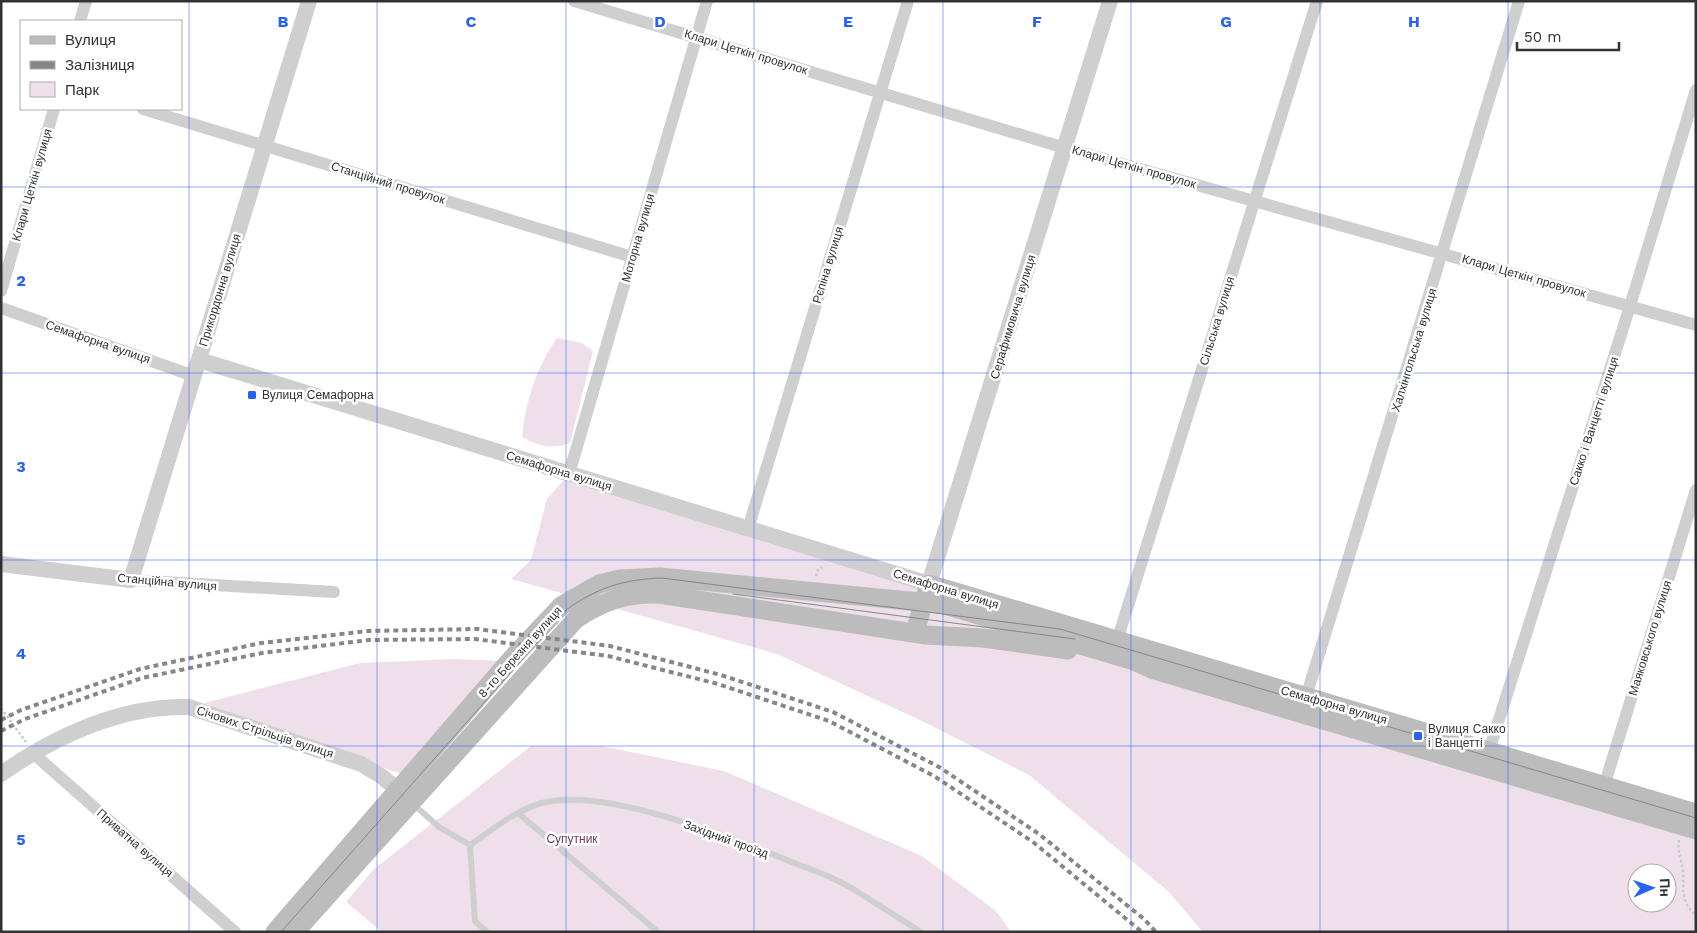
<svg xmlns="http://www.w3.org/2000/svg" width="1697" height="933" viewBox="0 0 1697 933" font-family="'Work Sans',sans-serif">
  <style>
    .green { fill: #efdfeb; fill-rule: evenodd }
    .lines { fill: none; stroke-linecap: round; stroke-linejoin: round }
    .path { stroke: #c9c9c9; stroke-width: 2.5; stroke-dasharray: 2.5 2.5; stroke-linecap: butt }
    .service { stroke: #cfcfcf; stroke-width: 6 }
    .minor { stroke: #cfcfcf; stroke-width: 12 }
    .tertiary { stroke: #cfcfcf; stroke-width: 16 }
    .secondary { stroke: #bcbcbc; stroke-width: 19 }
    .tram { stroke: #878787; stroke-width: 1 }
    .rail { stroke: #878787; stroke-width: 4; stroke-dasharray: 5 4; stroke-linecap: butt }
    .grid { fill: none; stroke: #2862f5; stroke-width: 1; stroke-opacity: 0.55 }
    .poi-dot { fill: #2862f5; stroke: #fff; stroke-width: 2 }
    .labels { text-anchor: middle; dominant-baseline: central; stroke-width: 5; stroke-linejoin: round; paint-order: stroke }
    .street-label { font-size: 12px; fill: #323232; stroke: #fff }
    .poi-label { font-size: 12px; fill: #323232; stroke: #fff; text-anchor: start }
    .park-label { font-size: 12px; fill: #733a61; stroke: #fff }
    .grid-label { font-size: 16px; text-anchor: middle; font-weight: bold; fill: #2862f5; stroke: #fff; stroke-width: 5; stroke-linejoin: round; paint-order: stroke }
  </style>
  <rect width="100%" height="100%" fill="#fff"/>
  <g class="green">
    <path d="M557,338L582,343L593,351L570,443C552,450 538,446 522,437C525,403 537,366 557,338Z"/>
    <path d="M569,474L1696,806V932H1203L1169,892L1029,775L924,722L777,654L511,579L531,560L547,499ZM1637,873H1667V903H1637Z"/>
    <polygon points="455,659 505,661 404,775 204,703 360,663"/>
    <polygon points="531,746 601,746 724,771 922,856 996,911 1011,932 382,932 346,902 374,869"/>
  </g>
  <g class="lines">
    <g class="path">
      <polyline points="816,576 817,571 822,567"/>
      <polyline points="1,708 26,742"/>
      <path d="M1679,840C1677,855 1682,859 1683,871C1684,890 1680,902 1696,915"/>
    </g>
    <g class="service">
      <polyline points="413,804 439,827 470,845"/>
      <polyline points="518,813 658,932"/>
      <path d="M470,845C492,830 516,810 542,803C612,784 759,850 828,876L850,887L921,932"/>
      <polyline points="470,845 475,921 487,932"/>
    </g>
    <g class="minor">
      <polyline points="574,1 1065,148 1696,325"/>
      <polyline points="80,21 86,1"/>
      <polyline points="143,109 632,257"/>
      <polyline points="1,291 54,109"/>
      <polyline points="1,308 194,376"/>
      <polyline points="569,474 707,1"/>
      <polyline points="748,529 908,1"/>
      <polyline points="131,580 334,592"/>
      <polyline points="1117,641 1317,1"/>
      <polyline points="1306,697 1519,1"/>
      <polyline points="1489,751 1630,306 1696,90"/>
      <polyline points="34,754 235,932"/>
      <polyline points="1604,786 1696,490"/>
    </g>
    <g class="tertiary">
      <polyline points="199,360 929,584 1110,1"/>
      <polyline points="1,564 131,580 309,1"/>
      <path d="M1,774C55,736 122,705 189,707L361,764L381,776L398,790"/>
    </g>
    <g class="secondary">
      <polyline points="915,632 929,584 1696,813"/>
      <polyline points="275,932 513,657 561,606 599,584 620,579 660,577 941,604 1134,661 1154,670 1696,830"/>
      <path d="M295,932L576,619C603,601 627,593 659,594L926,635L983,638L1068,650"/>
    </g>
    <g class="tram">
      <polyline points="733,594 1075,639"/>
      <path d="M281,932L566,610C596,588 625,579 662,578L1060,629L1696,818"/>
    </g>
    <g class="rail">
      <polyline points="1,720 21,710 140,669 261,643 368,631 477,629 610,646 721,675 833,712 939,767 1039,834 1144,919 1156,932"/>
      <polyline points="1,731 25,719 142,678 262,653 369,640 475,639 608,656 718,684 829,721 934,776 1033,842 1142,932"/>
    </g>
  </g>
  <path class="grid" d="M189,1V932M377,1V932M566,1V932M754,1V932M943,1V932M1131,1V932M1320,1V932M1508,1V932M1,187H1696M1,373H1696M1,560H1696M1,746H1696"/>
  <g class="poi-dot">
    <rect x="247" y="390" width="10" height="10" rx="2.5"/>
    <rect x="1413" y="731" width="10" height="10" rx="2.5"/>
  </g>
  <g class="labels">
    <g class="street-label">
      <text transform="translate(746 52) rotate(17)">Клари Цеткін провулок</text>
      <text transform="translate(1134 167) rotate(16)">Клари Цеткін провулок</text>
      <text transform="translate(388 183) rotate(17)">Станційний провулок</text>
      <text transform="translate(32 185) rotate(-74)">Клари Цеткін вулиця</text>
      <text transform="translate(638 238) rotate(-74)">Моторна вулиця</text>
      <text transform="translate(828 265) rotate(-73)">Рєпіна вулиця</text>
      <text transform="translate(1524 276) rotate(16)">Клари Цеткін провулок</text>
      <text transform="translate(220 290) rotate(-73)">Прикордонна вулиця</text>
      <text transform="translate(1013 317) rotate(-73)">Серафимовича вулиця</text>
      <text transform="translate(1217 321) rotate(-73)">Сільська вулиця</text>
      <text transform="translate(98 342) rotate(19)">Семафорна вулиця</text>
      <text transform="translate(1414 350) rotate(-73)">Халхінгольська вулиця</text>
      <text transform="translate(1594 421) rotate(-72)">Сакко і Ванцетті вулиця</text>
      <text transform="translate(559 471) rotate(17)">Семафорна вулиця</text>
      <text transform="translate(167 582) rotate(5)">Станційна вулиця</text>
      <text transform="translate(946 589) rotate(17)">Семафорна вулиця</text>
      <text transform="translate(1650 638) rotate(-73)">Маяковського вулиця</text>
      <text transform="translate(520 652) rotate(-48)">8-го Березня вулиця</text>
      <text transform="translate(1334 705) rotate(16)">Семафорна вулиця</text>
      <text transform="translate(265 732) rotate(18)">Січових Стрільців вулиця</text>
      <text transform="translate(726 839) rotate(20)">Західний проїзд</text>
      <text transform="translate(135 843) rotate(41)">Приватна вулиця</text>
    </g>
    <g class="poi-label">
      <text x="262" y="395">Вулиця Семафорна</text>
      <text x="1428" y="729">Вулиця Сакко<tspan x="1428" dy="14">і Ванцетті</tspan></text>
    </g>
    <g class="park-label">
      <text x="572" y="839">Супутник</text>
    </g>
  </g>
  <g class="grid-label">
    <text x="283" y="27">B</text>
    <text x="471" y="27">C</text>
    <text x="660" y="27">D</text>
    <text x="848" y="27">E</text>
    <text x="1037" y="27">F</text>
    <text x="1226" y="27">G</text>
    <text x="1414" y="27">H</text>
    <text x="21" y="286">2</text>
    <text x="21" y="472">3</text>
    <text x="21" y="659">4</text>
    <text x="21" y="845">5</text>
  </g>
  <rect width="1697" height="933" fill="none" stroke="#323232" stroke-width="5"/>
  <rect x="20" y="20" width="162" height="90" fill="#ffffff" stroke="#adadad"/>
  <rect x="30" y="36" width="25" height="8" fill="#bcbcbc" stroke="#adadad"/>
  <text x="65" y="45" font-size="15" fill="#323232">Вулиця</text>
  <rect x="30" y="61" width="25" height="8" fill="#878787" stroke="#adadad"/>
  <text x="65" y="70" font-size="15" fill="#323232">Залізниця</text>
  <rect x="30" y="82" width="25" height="15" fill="#efdfeb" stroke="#adadad"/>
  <text x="65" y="95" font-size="15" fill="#323232">Парк</text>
  <g transform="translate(1652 888) rotate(88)"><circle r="24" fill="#ffffff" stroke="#adadad"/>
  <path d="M0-4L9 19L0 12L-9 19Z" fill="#2862f5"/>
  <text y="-8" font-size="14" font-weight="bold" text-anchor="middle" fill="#323232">Пн</text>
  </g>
  <path d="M1517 42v8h102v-8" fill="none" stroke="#323232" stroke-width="2.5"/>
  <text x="1524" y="42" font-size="15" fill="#323232" stroke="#ffffff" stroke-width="4" paint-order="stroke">50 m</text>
</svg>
